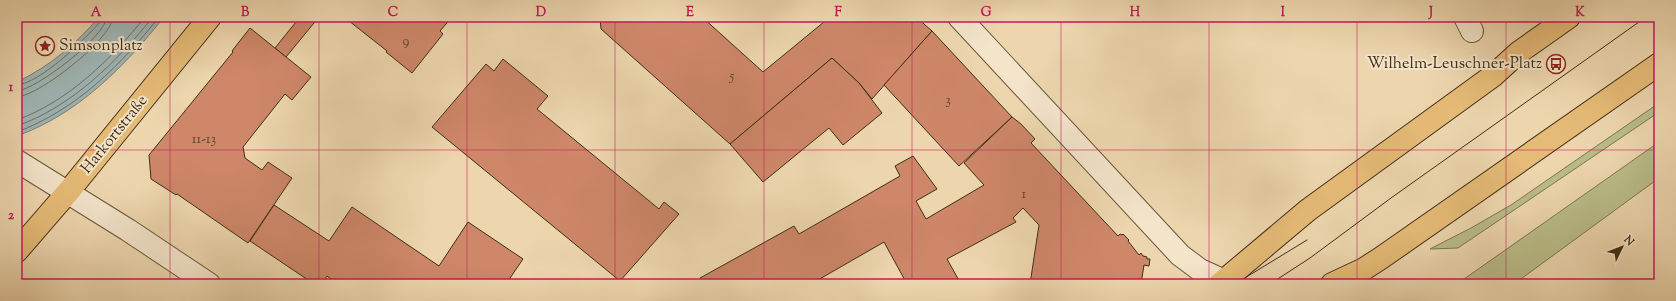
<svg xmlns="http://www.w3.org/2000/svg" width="1676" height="301" viewBox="0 0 1676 301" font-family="'Sorts Mill Goudy',serif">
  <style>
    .green { fill: #babd89; stroke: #7c7650 }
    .water { fill: #9fb6b6; stroke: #798076 }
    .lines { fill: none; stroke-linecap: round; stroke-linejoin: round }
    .shore { stroke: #6f7266; stroke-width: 1 }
    .building { fill: #ce8769; stroke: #3f2e16 }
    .minor-casing { stroke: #6a583c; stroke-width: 24 }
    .major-casing { stroke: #3f2e16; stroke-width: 24 }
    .minor { stroke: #f3e4ca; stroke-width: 22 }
    .major { stroke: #e6bb77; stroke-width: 22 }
    .tram { stroke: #3f2e16; stroke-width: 1 }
    .grid { fill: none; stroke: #c2185b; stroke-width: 1; stroke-opacity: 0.55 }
    .labels { text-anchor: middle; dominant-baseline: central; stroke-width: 4; stroke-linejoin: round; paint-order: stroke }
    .number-label { font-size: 14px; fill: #63442b }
    .poi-label { font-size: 16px; fill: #3f2e16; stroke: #f3e4ca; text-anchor: start }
    .street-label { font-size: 16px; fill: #3f2e16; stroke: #f3e4ca }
    .neatline { fill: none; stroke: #c2185b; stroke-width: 1.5 }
    .grid-label { font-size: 13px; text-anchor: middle; font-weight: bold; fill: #c2185b }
  </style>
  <rect width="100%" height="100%" fill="#edd6ae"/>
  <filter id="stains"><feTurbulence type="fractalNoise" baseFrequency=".005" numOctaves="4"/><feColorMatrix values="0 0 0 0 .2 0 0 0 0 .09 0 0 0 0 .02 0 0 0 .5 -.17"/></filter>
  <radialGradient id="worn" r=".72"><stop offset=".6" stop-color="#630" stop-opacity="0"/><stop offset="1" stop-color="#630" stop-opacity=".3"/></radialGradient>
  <g class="green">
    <polygon points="1659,103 1659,112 1458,248 1430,249 1471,228 1511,205"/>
    <polygon points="1659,142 1659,178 1514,284 1457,284"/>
  </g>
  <path class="water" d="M99,17H164C124,67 78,114 17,136V82C50,66 76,44 99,17Z"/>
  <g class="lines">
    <g class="shore">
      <path d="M17,85C41,83 85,39 101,21L102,17"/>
      <path d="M17,91C36,90 106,36 107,17"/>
      <path d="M17,97C39,96 112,39 113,17"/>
      <path d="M17,120C69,101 111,59 145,17"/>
      <path d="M17,126C73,106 116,62 153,17"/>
      <path d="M17,132C76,110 121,65 159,17"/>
    </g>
  </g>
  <g class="building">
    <polygon points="300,17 319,17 286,57 275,48"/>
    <polygon points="344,17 452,17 440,31 443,34 412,73 386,52 387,51"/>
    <polygon points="600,17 702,17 763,72 830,17 916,17 932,31 872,99 859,83 832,58 730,144 601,29"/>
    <polygon points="250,28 311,77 292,100 285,94 243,147 245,158 262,170 268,162 292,178 248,243 177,194 176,195 151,179 149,155 233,52 232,51"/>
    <polygon points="932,31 1012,117 959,166 884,85"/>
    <polygon points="832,58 859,83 882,113 843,145 829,128 763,182 730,144"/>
    <polygon points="503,59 548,96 537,109 659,209 664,202 679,214 620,281 432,127 486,64 494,71"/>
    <polygon points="1012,117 1021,124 1035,139 1031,143 1118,236 1120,234 1122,235 1123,234 1129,240 1128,241 1139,255 1141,253 1143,256 1147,257 1147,259 1150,259 1149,266 1144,265 1141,284 1030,284 1039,225 1023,208 1013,218 1016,222 947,259 961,284 907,284 884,242 811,284 702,284 700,278 794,226 799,234 900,176 895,166 913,156 937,189 916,201 926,219 984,185 964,163"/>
    <polygon points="274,205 329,241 352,207 439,266 468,222 523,259 506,284 338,284 327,276 322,284 314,284 250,241"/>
  </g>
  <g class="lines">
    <g class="minor-casing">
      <g id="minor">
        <polyline points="959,17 1180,255 1200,270 1231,284"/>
        <polyline points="1465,17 1472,31"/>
        <polyline points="17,161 128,230 209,284"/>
      </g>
    </g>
    <g class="major-casing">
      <g id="major">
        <polyline points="17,251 68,192 210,17"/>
        <polyline points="1220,284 1308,210 1494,75 1518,53 1569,17"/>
        <polyline points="1332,284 1364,269 1381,258 1659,64"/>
      </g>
    </g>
    <use href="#minor" class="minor"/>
    <use href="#major" class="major"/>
    <g class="tram">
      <polyline points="1235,284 1307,240"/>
      <polyline points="1270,284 1310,258 1391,198 1646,17"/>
    </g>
  </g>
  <path class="grid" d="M170,17V284M319,17V284M467,17V284M615,17V284M764,17V284M912,17V284M1061,17V284M1209,17V284M1357,17V284M1506,17V284M17,150H1659"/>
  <defs>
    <g id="sight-ring" transform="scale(1)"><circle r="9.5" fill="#f3e4ca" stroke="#8f2418" stroke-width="1.5"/><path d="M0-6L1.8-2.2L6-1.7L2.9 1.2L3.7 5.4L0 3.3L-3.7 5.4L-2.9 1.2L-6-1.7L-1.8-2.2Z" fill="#8f2418"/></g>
    <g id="bus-ring" transform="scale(1)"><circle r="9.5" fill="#f3e4ca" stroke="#8f2418" stroke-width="1.5"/><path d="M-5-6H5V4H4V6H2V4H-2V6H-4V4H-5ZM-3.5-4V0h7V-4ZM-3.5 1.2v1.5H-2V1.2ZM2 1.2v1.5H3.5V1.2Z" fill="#8f2418"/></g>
  </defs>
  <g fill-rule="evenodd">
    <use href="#sight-ring" x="45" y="46"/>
    <use href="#bus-ring" x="1556" y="64"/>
  </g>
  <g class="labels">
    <g class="number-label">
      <text x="406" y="42">9</text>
      <text x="732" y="77">5</text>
      <text x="948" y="101">3</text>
      <text x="204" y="140">11-13</text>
      <text x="1024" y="195">1</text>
    </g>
    <g class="poi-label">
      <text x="59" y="46">Simsonplatz</text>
      <text x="1542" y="64" text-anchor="end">Wilhelm-Leuschner-Platz</text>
    </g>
    <g class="street-label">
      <text transform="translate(115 135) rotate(-51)">Harkortstraße</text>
    </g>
  </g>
  <rect width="1676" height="301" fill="none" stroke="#edd6ae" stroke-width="44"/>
  <g transform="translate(1622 247) rotate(47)" stroke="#f3e4ca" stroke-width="3" paint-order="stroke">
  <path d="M0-3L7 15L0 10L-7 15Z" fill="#3f2e16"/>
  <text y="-6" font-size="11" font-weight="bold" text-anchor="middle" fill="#3f2e16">N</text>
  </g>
  <rect x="22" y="22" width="1632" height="257" class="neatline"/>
  <g class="grid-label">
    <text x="96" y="16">A</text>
    <text x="245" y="16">B</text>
    <text x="393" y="16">C</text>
    <text x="541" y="16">D</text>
    <text x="690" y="16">E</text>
    <text x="838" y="16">F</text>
    <text x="986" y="16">G</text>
    <text x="1135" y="16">H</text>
    <text x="1283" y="16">I</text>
    <text x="1431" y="16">J</text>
    <text x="1580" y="16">K</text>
    <text x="11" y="91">1</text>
    <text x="11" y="219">2</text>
  </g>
  <rect width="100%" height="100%" filter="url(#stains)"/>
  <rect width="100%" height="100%" fill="url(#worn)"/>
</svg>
